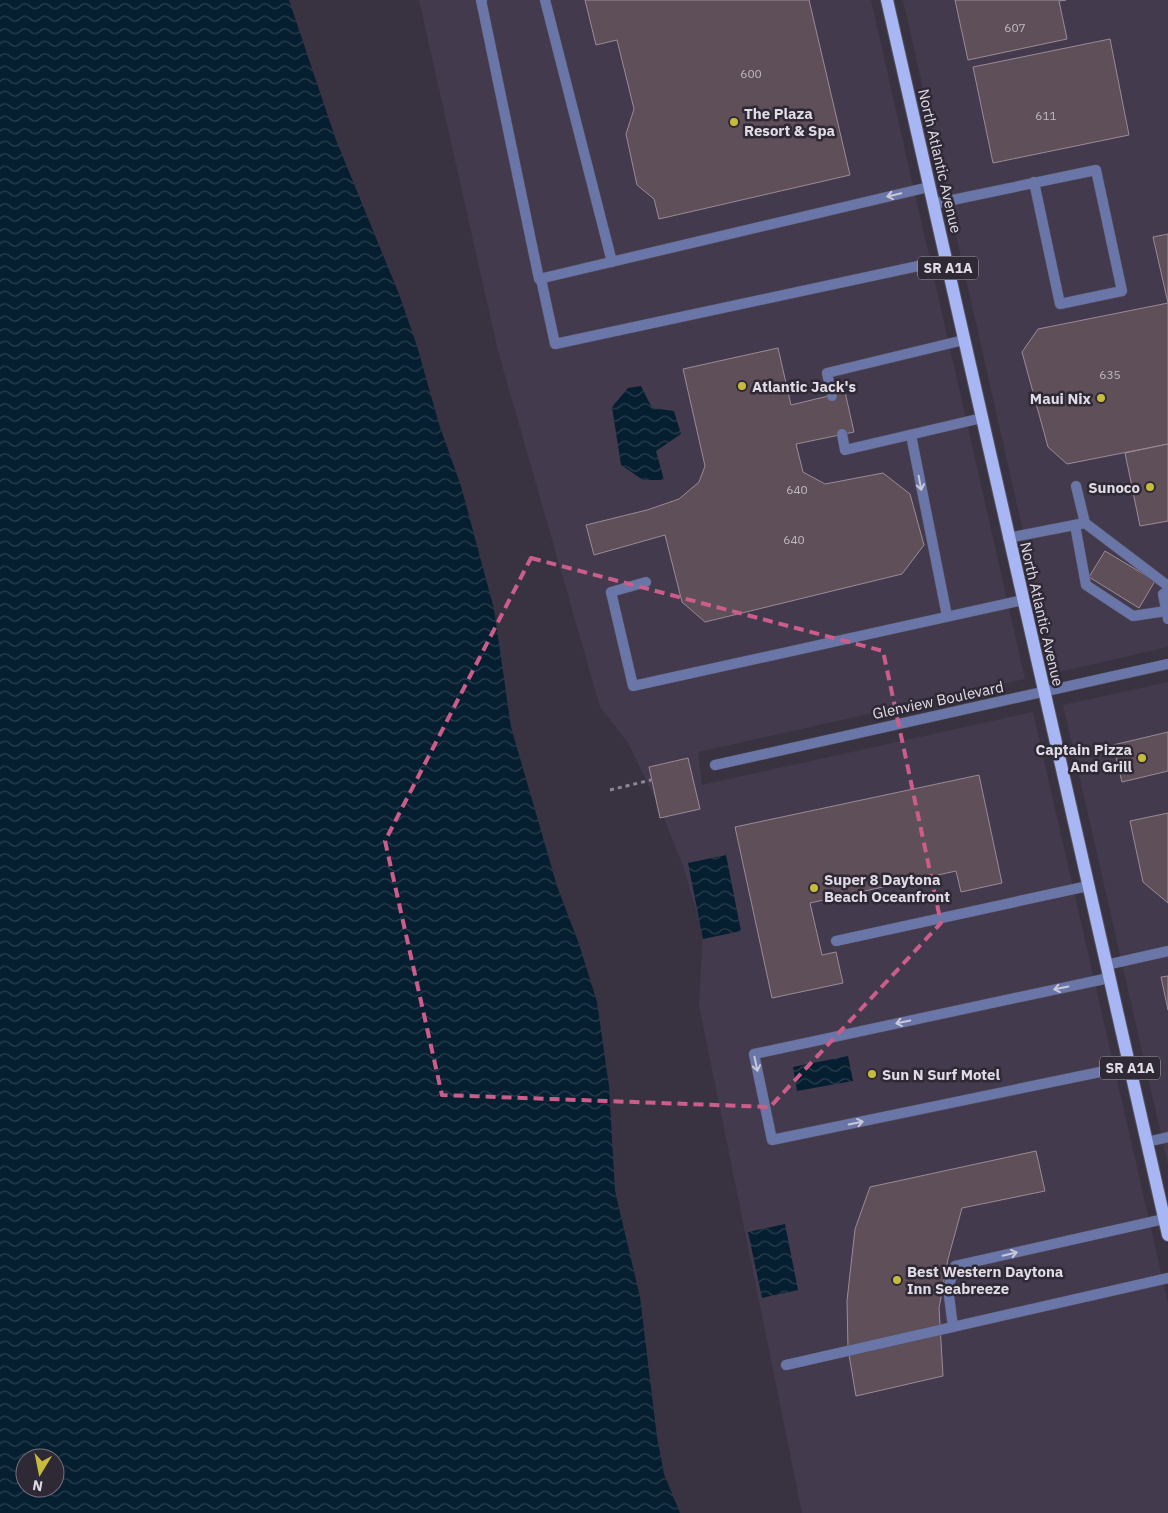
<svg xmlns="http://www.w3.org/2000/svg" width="1168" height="1513" viewBox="0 0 1168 1513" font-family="'IBM Plex Sans',sans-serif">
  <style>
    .built { fill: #433a4e }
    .water { fill: url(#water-waves); fill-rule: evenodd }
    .building { fill: #5e4f59; stroke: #9c8b97 }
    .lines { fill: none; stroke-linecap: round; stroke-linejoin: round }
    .service-casing { stroke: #57515f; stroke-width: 11 }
    .minor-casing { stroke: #57515f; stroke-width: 11 }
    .primary-casing { stroke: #57515f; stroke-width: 14 }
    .path { stroke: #8c8792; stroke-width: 3; stroke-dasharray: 4 4; stroke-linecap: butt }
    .service { stroke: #6a76a7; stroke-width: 10 }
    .minor { stroke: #6a76a7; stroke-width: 10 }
    .primary { stroke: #a8b7f4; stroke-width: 12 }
    .oneway { stroke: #c8c8d9 }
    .marked { fill: none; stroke: #cc5d8b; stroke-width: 4; stroke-dasharray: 10 6; stroke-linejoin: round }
    .poi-dot { fill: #c7bb3c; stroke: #2f2936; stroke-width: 2 }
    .labels { text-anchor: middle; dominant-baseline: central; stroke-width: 5; stroke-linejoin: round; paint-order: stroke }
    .number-label { font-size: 12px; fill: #c0b9c2 }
    .shield { fill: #2f2936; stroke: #aba6b0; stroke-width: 1 }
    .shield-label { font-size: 14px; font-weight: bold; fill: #e0dce5 }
    .poi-label { font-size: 15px; font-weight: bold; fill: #e0dce5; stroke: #2f2936; text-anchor: start }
    .street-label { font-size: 15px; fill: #e0dce5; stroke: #2f2936 }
  </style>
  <defs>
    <pattern id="water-waves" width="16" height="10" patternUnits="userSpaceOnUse" patternTransform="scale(1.25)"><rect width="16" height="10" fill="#061f30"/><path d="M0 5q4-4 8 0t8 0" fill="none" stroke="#2a3f4e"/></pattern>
  </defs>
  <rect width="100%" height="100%" fill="#393341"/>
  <g class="built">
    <polygon points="419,0 871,0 1025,679 698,752 702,785 1033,712 1168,1303 1168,1513 802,1513 699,1005 703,933 683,866 661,811 628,743 600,707 498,351"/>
    <polygon points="903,0 1168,0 1168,647 1055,673"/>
    <polygon points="1168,682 1168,1165 1063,705"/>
  </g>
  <g class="water">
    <path d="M0,0H289L336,140L399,294L417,346L439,424L461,486L494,609L511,727L557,886L579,944L597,1002L609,1086L615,1191L640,1297L657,1437L664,1474L680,1513H0ZM25,1458H55V1488H25Z"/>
    <polygon points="641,386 652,408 674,411 681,434 656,451 664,480 643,480 621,465 612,407 628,388"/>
    <polygon points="726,855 741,931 703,939 688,863"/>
    <polygon points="848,1056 853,1081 797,1091 793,1067"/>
    <polygon points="785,1224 798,1290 762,1298 748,1232"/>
  </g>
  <g class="building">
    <polygon points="585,0 809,0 850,175 659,219 654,199 637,185 626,134 634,109 617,40 596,45"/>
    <polygon points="955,0 1066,0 1059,1 1067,39 968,60"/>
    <polygon points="1110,39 1129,135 993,163 973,67"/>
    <polygon points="1168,234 1168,303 1153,237"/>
    <polygon points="1168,303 1168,444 1067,464 1048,447 1022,352 1038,329"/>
    <polygon points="778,348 791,405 845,392 854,432 796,444 803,472 825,484 883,473 910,494 924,545 902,574 705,622 682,602 665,535 594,555 586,525 647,510 679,499 699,482 705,466 683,369"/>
    <polygon points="1168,444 1168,521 1140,526 1125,453"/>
    <polygon points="1105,551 1155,581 1139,608 1089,577"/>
    <polygon points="1168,732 1168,771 1122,782 1113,745"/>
    <polygon points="688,758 700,809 660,818 649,767"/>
    <polygon points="979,775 1002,883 961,892 956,871 810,903 822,955 836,952 843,983 772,998 735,827"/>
    <polygon points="1168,813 1168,903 1143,882 1130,821"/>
    <polygon points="1168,976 1168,1010 1161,977"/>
    <polygon points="1036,1151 1045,1191 962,1208 948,1259 939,1308 943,1376 856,1396 848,1349 847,1301 855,1229 870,1187"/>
  </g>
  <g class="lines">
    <g class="service-casing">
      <g id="service">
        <polyline points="482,0 481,0 539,279 929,187"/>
        <polyline points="545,0 612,262"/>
        <polyline points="933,204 1096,170 1122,291 1060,304 1034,182"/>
        <polyline points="541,279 555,344 946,260"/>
        <polyline points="832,396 827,373 964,340"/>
        <polyline points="842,434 845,450 982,418"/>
        <polyline points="911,435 947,616"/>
        <polyline points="1076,486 1085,523"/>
        <polyline points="1075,525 1086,585 1133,616 1166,611"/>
        <polyline points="1008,538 1085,523 1168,586"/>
        <polyline points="646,582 611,592 633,686 1023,600"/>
        <polyline points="1168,591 1163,594 1168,619"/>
        <polyline points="836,941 1088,886"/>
        <polyline points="1106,965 1168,951"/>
        <polyline points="1109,978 754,1054 772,1140 1129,1066"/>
        <polyline points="1147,1142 1168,1137"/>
        <polyline points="953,1327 948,1288 955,1266 1164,1219"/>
        <polyline points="786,1365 1168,1278"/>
      </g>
    </g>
    <g class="minor-casing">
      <polyline id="minor" points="715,765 1168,664"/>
    </g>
    <g class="primary-casing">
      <polyline id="primary" points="887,0 1168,1235"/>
    </g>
    <polyline class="path" points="610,790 651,780"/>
    <use href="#service" class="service"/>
    <use href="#minor" class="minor"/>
    <use href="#primary" class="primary"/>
  </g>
  <defs><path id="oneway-shaft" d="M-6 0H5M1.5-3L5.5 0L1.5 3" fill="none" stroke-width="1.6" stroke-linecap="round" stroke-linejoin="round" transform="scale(1.25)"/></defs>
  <g class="oneway">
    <use href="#oneway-shaft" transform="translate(894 195) rotate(167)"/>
    <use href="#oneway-shaft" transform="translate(920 483) rotate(79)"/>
    <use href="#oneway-shaft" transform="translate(1061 988) rotate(168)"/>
    <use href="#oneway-shaft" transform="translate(903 1022) rotate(168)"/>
    <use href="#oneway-shaft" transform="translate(756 1064) rotate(78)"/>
    <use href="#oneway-shaft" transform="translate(856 1123) rotate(-12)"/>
    <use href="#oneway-shaft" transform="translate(1010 1254) rotate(-13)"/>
  </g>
  <path class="marked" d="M531,558L883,651L941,923L770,1107L442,1095L385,841Z"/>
  <g class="poi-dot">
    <circle cx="734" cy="122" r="5"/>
    <circle cx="742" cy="386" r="5"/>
    <circle cx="1101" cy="398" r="5"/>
    <circle cx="1150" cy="487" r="5"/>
    <circle cx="1142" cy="758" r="5"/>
    <circle cx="814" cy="888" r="5"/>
    <circle cx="872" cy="1074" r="5"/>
    <circle cx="897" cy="1280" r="5"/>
  </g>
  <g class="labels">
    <g class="number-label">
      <text x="1015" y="27">607</text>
      <text x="751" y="73">600</text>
      <text x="1046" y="115">611</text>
      <text x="1110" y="374">635</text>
      <text x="797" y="489">640</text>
      <text x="794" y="539">640</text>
    </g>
    <g class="shield">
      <rect x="918" y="256.5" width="60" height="23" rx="4"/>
      <rect x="1100" y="1056.5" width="60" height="23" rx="4"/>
    </g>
    <g class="shield-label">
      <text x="948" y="268">SR A1A</text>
      <text x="1130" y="1068">SR A1A</text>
    </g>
    <g class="poi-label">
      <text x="744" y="113">The Plaza<tspan x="744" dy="17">Resort &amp; Spa</tspan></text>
      <text x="752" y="386">Atlantic Jack's</text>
      <text x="1091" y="398" text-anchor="end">Maui Nix</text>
      <text x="1140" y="487" text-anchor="end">Sunoco</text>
      <text x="1132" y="749" text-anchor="end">Captain Pizza<tspan x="1132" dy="17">And Grill</tspan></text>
      <text x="824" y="879">Super 8 Daytona<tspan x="824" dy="17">Beach Oceanfront</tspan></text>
      <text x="882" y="1074">Sun N Surf Motel</text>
      <text x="907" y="1271">Best Western Daytona<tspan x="907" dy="17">Inn Seabreeze</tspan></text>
    </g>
    <g class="street-label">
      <text transform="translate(940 161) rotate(77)">North Atlantic Avenue</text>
      <text transform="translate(1042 614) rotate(77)">North Atlantic Avenue</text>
      <text transform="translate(938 700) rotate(-12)">Glenview Boulevard</text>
    </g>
  </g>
  <g transform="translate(40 1473) rotate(190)"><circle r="24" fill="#2f2936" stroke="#76717c"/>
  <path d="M0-4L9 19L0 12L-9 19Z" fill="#c7bb3c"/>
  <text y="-8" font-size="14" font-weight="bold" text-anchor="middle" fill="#e0dce5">N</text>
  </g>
</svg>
